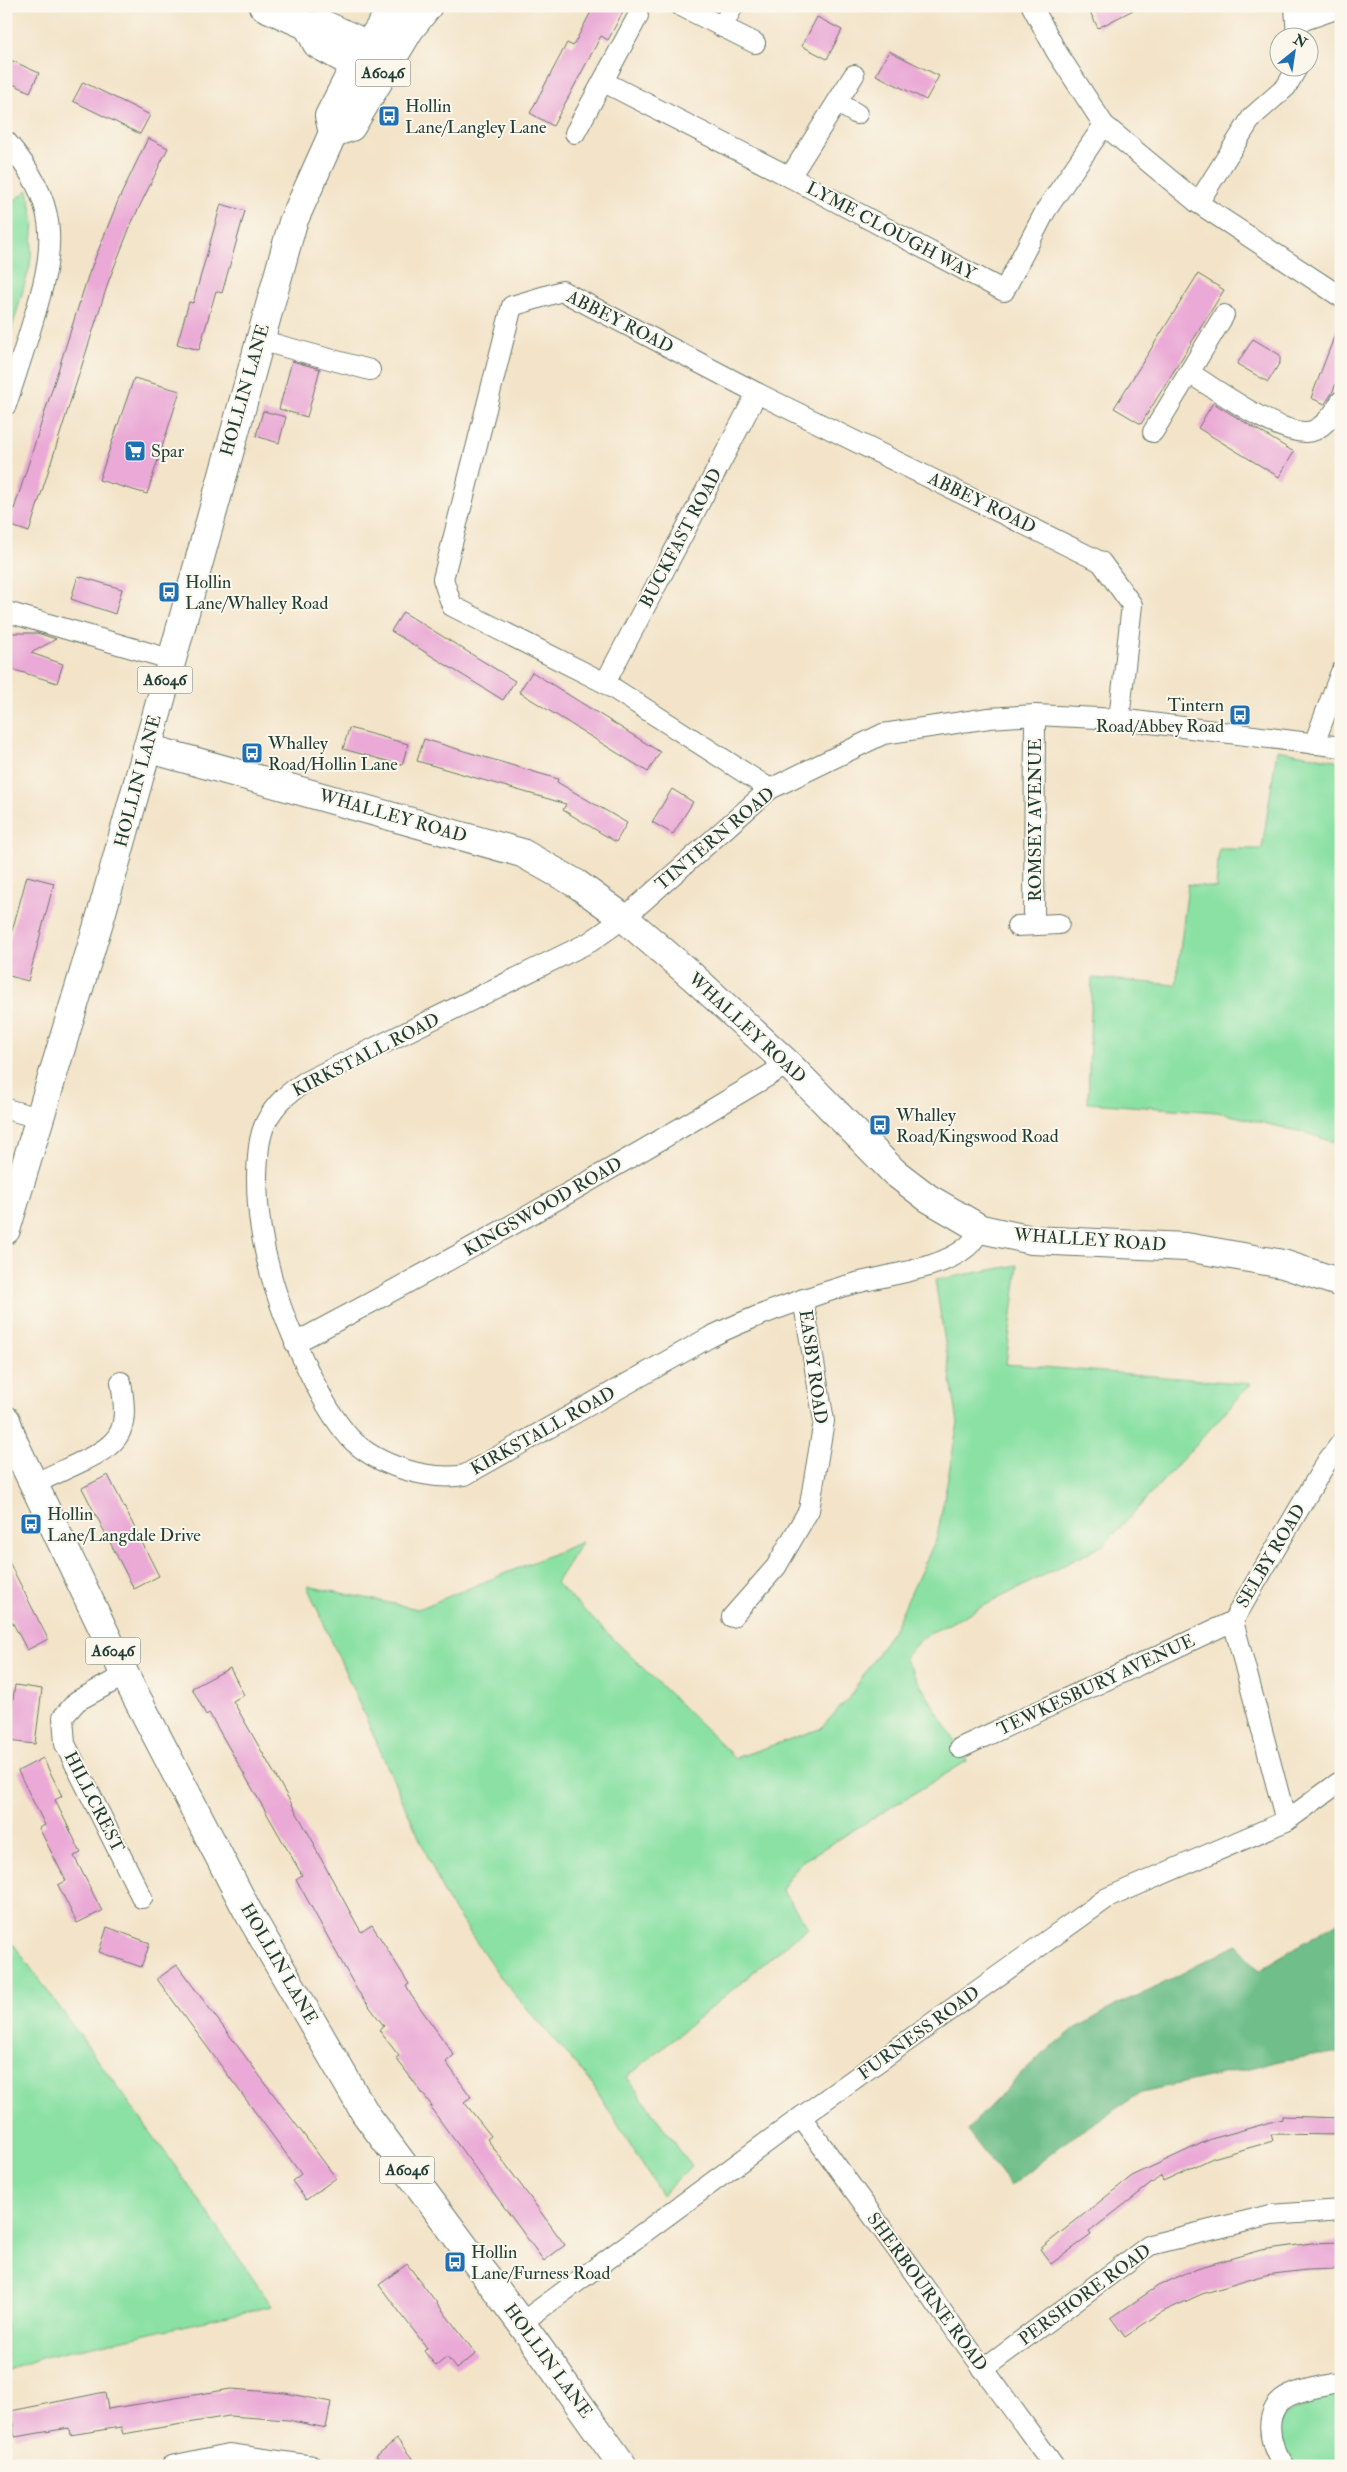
<svg xmlns="http://www.w3.org/2000/svg" width="1347" height="2472" viewBox="0 0 1347 2472" font-family="'IM FELL Double Pica',serif">
  <style>
    .green { fill: #8be1a4; stroke: #558f6c }
    .forest { fill: #70bf8a; stroke: #487e5f }
    .building { fill: #eaa9d6 }
    .lines { fill: none; stroke-linecap: round; stroke-linejoin: round }
    .street-casing { stroke: #697768; stroke-width: 22 }
    .secondary-casing { stroke: #697768; stroke-width: 30 }
    .primary-casing { stroke: #697768; stroke-width: 30 }
    .street { stroke: #fff; stroke-width: 20 }
    .secondary { stroke: #fff; stroke-width: 28 }
    .primary { stroke: #fff; stroke-width: 28 }
    .labels { text-anchor: middle; dominant-baseline: central; stroke-width: 4; stroke-linejoin: round; paint-order: stroke }
    .shield { fill: #fbf7ec; stroke: #61756b; stroke-width: 1 }
    .shield-label { font-size: 16px; font-weight: bold; fill: #1f3d34 }
    .poi-label { font-size: 18px; fill: #1f3d34; stroke: #fbf7ec; text-anchor: start }
    .street-label { font-size: 18px; fill: #1f3d34; stroke: #fbf7ec }
  </style>
  <rect width="100%" height="100%" fill="#fbf7ec"/>
  <filter id="ink" filterUnits="userSpaceOnUse"><feTurbulence type="fractalNoise" baseFrequency=".02" numOctaves="2"/><feDisplacementMap in="SourceGraphic" scale="10" xChannelSelector="R" yChannelSelector="G"/><feConvolveMatrix kernelMatrix="1 2 1 2 8 2 1 2 1" color-interpolation-filters="sRGB"/></filter>
  <filter id="wash" filterUnits="userSpaceOnUse"><feTurbulence type="fractalNoise" baseFrequency=".0096" numOctaves="4" result="noise"/><feDisplacementMap in="SourceGraphic" scale="20" xChannelSelector="R" yChannelSelector="G"/><feGaussianBlur stdDeviation="1.12" result="paint"/><feColorMatrix in="noise" values="0 0 0 0 0 0 0 0 0 0 0 0 0 0 0 0 0 1.4 0 .05"/><feComposite in="paint" operator="in"/></filter>
  <g filter="url(#wash)">
    <rect width="100%" height="100%" fill="#f3e4c9"/>
    <g class="green">
      <polygon points="28,190 34,222 30,266 6,349 6,207"/>
      <polygon points="1277,750 1341,761 1341,1145 1306,1133 1217,1112 1088,1103 1092,978 1176,985 1188,884 1216,888 1219,849 1262,849"/>
      <polygon points="1018,1265 1006,1364 1251,1384 1105,1544 923,1637 904,1658 967,1761 801,1862 781,1889 808,1927 627,2077 691,2166 662,2195 591,2082 504,1982 447,1900 307,1586 418,1609 582,1542 556,1583 735,1758 820,1729 848,1699 896,1625 937,1537 958,1423 935,1280"/>
      <polygon points="6,1934 175,2166 272,2306 44,2357 6,2371"/>
      <polygon points="1337,2390 1341,2391 1341,2466 1296,2466 1277,2439 1282,2416"/>
    </g>
    <polygon class="forest" points="1341,1920 1341,2052 1284,2060 1142,2092 1072,2137 1010,2186 967,2130 1030,2065 1073,2030 1122,2002 1149,1991 1237,1944 1258,1970"/>
    <g id="blocks">
      <g class="building">
        <polygon points="594,6 626,6 608,40 601,36 553,126 530,113 567,43 573,46"/>
        <polygon points="1087,6 1141,6 1098,28"/>
        <polygon points="817,17 842,30 827,59 802,46"/>
        <polygon points="889,51 939,76 926,100 876,75"/>
        <polygon points="6,58 39,73 30,92 6,81"/>
        <polygon points="83,82 150,115 140,134 73,101"/>
        <polygon points="148,138 168,148 132,222 109,280 29,532 9,525 88,276 118,201"/>
        <polygon points="221,204 245,211 222,293 216,291 199,350 177,344 189,302 193,303"/>
        <polygon points="1198,274 1224,290 1141,424 1114,408"/>
        <polygon points="1339,324 1341,372 1332,393 1325,404 1311,398"/>
        <polygon points="1253,339 1280,355 1280,362 1268,382 1237,364"/>
        <polygon points="292,361 320,369 307,417 279,409"/>
        <polygon points="134,378 180,391 147,494 99,480"/>
        <polygon points="1213,403 1294,452 1279,477 1198,428"/>
        <polygon points="263,411 286,417 279,443 256,436"/>
        <polygon points="78,576 122,589 115,614 71,599"/>
        <polygon points="403,612 515,681 503,700 391,631"/>
        <polygon points="6,633 37,633 56,639 31,653 63,664 57,683 8,668"/>
        <polygon points="532,672 660,752 648,772 519,692"/>
        <polygon points="349,728 408,744 402,765 343,749"/>
        <polygon points="424,739 558,779 557,782 627,823 616,842 563,810 566,804 417,761"/>
        <polygon points="672,789 693,802 673,834 652,822"/>
        <polygon points="27,876 54,883 28,981 6,975 6,953"/>
        <polygon points="108,1475 159,1576 134,1589 82,1488"/>
        <polygon points="6,1556 48,1639 27,1650 6,1610"/>
        <polygon points="230,1668 244,1695 233,1701 315,1845 314,1846 361,1932 372,1925 409,1984 406,1986 411,1995 454,2055 446,2062 471,2097 464,2102 491,2136 487,2139 565,2245 544,2261 430,2107 432,2106 396,2058 399,2056 379,2030 384,2026 357,1990 296,1879 302,1875 209,1713 206,1715 192,1688"/>
        <polygon points="15,1685 42,1689 35,1744 7,1741"/>
        <polygon points="43,1758 62,1796 55,1800 81,1853 74,1856 102,1911 77,1923 58,1885 66,1881 39,1828 45,1825 18,1771"/>
        <polygon points="107,1927 150,1943 141,1967 99,1952"/>
        <polygon points="177,1965 336,2178 306,2200 292,2181 301,2174 157,1979"/>
        <polygon points="1282,2116 1341,2118 1341,2135 1271,2134 1273,2141 1213,2158 1163,2181 1161,2176 1089,2232 1091,2235 1051,2264 1040,2249 1132,2176 1211,2139 1282,2119"/>
        <polygon points="1341,2242 1341,2269 1306,2270 1265,2275 1202,2294 1160,2313 1125,2337 1111,2318 1158,2286 1197,2268 1261,2250 1312,2243"/>
        <polygon points="407,2264 476,2354 456,2369 447,2357 436,2366 424,2351 427,2348 379,2285"/>
        <polygon points="231,2389 285,2393 331,2402 326,2428 288,2420 229,2416 123,2434 121,2427 70,2435 69,2428 15,2437 11,2411 105,2392 108,2409"/>
        <polygon points="397,2439 418,2466 384,2466 376,2456"/>
      </g>
    </g>
  </g>
  <g filter="url(#ink)">
    <use href="#blocks" fill-opacity="0" stroke="#697768" stroke-width="1"/>
    <g class="lines">
      <g class="street-casing">
        <g id="street">
          <polyline points="681,6 755,43"/>
          <polyline points="1032,6 1056,51 1104,125 1198,203 1341,297"/>
          <polyline points="1295,6 1297,38"/>
          <polyline points="1298,22 1330,11"/>
          <polyline points="722,27 733,6"/>
          <polyline points="604,82 790,177 1004,291 1046,210 1104,125"/>
          <polyline points="838,103 857,114"/>
          <polyline points="575,133 638,16"/>
          <path d="M6,141C58,202 57,241 35,314C26,345 16,375 6,405"/>
          <polyline points="790,177 854,75"/>
          <polyline points="1198,203 1252,117 1286,87 1297,68"/>
          <polyline points="259,340 370,370"/>
          <path d="M1189,373C1218,390 1272,431 1305,432C1320,433 1335,413 1341,401"/>
          <polyline points="1153,432 1224,315"/>
          <polyline points="7,612 170,659"/>
          <polyline points="605,683 757,393"/>
          <polyline points="1314,744 1341,672"/>
          <polyline points="770,789 605,683 452,606 443,579 512,306 562,291 757,393 1101,562 1132,605 1119,719"/>
          <polyline points="1034,925 1035,715"/>
          <polyline points="1017,926 1059,924"/>
          <polyline points="6,1109 39,1118"/>
          <path d="M981,1229C977,1235 973,1242 967,1247C939,1271 880,1275 845,1286C799,1300 753,1316 710,1337L465,1475C428,1481 377,1466 350,1438C333,1419 321,1396 310,1374C279,1311 256,1245 257,1174C258,1157 258,1138 266,1122C275,1104 288,1093 305,1082L590,942L624,918L770,789L883,734L989,718L1035,715L1119,719L1341,747"/>
          <path d="M295,1343C462,1255 626,1162 788,1064"/>
          <path d="M34,1484C50,1476 66,1469 83,1461C125,1442 128,1427 121,1382"/>
          <polyline points="732,1617 776,1567 809,1510 824,1421 803,1299"/>
          <polyline points="125,1675 77,1701 63,1717 65,1744 142,1898"/>
          <polyline points="960,1748 1233,1621"/>
          <polyline points="1286,1821 1233,1621 1326,1463 1341,1443"/>
          <polyline points="801,2117 1054,2466"/>
          <polyline points="521,2323 801,2117 1107,1898 1286,1821 1341,1781"/>
          <polyline points="983,2369 1150,2245 1271,2215 1341,2210"/>
          <polyline points="171,2466 229,2454 313,2466"/>
          <path d="M1284,2466C1269,2445 1260,2408 1291,2395C1306,2388 1325,2386 1341,2382"/>
        </g>
      </g>
      <g class="secondary-casing">
        <g id="secondary">
          <polyline points="263,6 308,26"/>
          <polygon points="325,25 368,45 385,69 355,65 317,44 308,26"/>
          <polyline points="147,748 522,853 577,884 624,918 692,976 788,1064 894,1172 928,1198 981,1229 1032,1240 1186,1247 1283,1264 1341,1283"/>
        </g>
      </g>
      <g class="primary-casing">
        <g id="primary">
          <polyline points="333,133 351,127 410,29 428,6"/>
          <polyline points="6,1230 102,912 293,222 333,133 329,116 355,65 394,6"/>
          <polyline points="6,1420 14,1443 125,1675 247,1910 365,2113 521,2323 623,2466"/>
        </g>
      </g>
      <use href="#street" class="street"/>
      <use href="#secondary" class="secondary"/>
      <use href="#primary" class="primary"/>
    </g>
  </g>
  <defs>
    <g id="bus-square" transform="scale(1.125)"><rect x="-9" y="-9" width="18" height="18" rx="4" fill="#1f6fb2" stroke="#fbf7ec"/><path d="M-5-6H5V4H4V6H2V4H-2V6H-4V4H-5ZM-3.5-4V0h7V-4ZM-3.5 1.2v1.5H-2V1.2ZM2 1.2v1.5H3.5V1.2Z" fill="#fff"/></g>
    <g id="supermarket-square" transform="scale(1.125)"><rect x="-9" y="-9" width="18" height="18" rx="4" fill="#1f6fb2" stroke="#fbf7ec"/><path d="M-6-5.5h2.5l.6 2H6L4.5 2H-2.5L-4.4-4H-6ZM-1.5 3.2a1.3 1.3 0 1 0 .1 0ZM3 3.2a1.3 1.3 0 1 0 .1 0Z" fill="#fff"/></g>
  </defs>
  <g fill-rule="evenodd">
    <use href="#bus-square" x="389" y="116"/>
    <use href="#supermarket-square" x="135" y="451"/>
    <use href="#bus-square" x="169" y="592"/>
    <use href="#bus-square" x="1240" y="715"/>
    <use href="#bus-square" x="252" y="753"/>
    <use href="#bus-square" x="880" y="1125"/>
    <use href="#bus-square" x="31" y="1524"/>
    <use href="#bus-square" x="455" y="2262"/>
  </g>
  <g class="labels">
    <g class="shield">
      <rect x="355.5" y="59.5" width="55" height="27" rx="4"/>
      <rect x="137.5" y="666.5" width="55" height="27" rx="4"/>
      <rect x="85.5" y="1637.5" width="55" height="27" rx="4"/>
      <rect x="379.5" y="2156.5" width="55" height="27" rx="4"/>
    </g>
    <g class="shield-label">
      <text x="383" y="73">A6046</text>
      <text x="165" y="680">A6046</text>
      <text x="113" y="1651">A6046</text>
      <text x="407" y="2170">A6046</text>
    </g>
    <g class="poi-label">
      <text x="405" y="106">Hollin<tspan x="405" dy="21">Lane/Langley Lane</tspan></text>
      <text x="151" y="451">Spar</text>
      <text x="185" y="582">Hollin<tspan x="185" dy="21">Lane/Whalley Road</tspan></text>
      <text x="1224" y="705" text-anchor="end">Tintern<tspan x="1224" dy="21">Road/Abbey Road</tspan></text>
      <text x="268" y="743">Whalley<tspan x="268" dy="21">Road/Hollin Lane</tspan></text>
      <text x="896" y="1115">Whalley<tspan x="896" dy="21">Road/Kingswood Road</tspan></text>
      <text x="47" y="1514">Hollin<tspan x="47" dy="21">Lane/Langdale Drive</tspan></text>
      <text x="471" y="2252">Hollin<tspan x="471" dy="21">Lane/Furness Road</tspan></text>
    </g>
    <g class="street-label">
      <text transform="translate(891 231) rotate(28)">LYME CLOUGH WAY</text>
      <text transform="translate(620 322) rotate(27)">ABBEY ROAD</text>
      <text transform="translate(245 390) rotate(-74)">HOLLIN LANE</text>
      <text transform="translate(982 503) rotate(26)">ABBEY ROAD</text>
      <text transform="translate(681 538) rotate(-62)">BUCKFAST ROAD</text>
      <text transform="translate(138 781) rotate(-75)">HOLLIN LANE</text>
      <text transform="translate(393 816) rotate(16)">WHALLEY ROAD</text>
      <text transform="translate(1035 820) rotate(-90)">ROMSEY AVENUE</text>
      <text transform="translate(715 839) rotate(-40)">TINTERN ROAD</text>
      <text transform="translate(747 1028) rotate(43)">WHALLEY ROAD</text>
      <text transform="translate(366 1055) rotate(-27)">KIRKSTALL ROAD</text>
      <text transform="translate(543 1207) rotate(-30)">KINGSWOOD ROAD</text>
      <text transform="translate(1090 1240) rotate(4)">WHALLEY ROAD</text>
      <text transform="translate(813 1367) rotate(82)">EASBY ROAD</text>
      <text transform="translate(543 1431) rotate(-29)">KIRKSTALL ROAD</text>
      <text transform="translate(1271 1556) rotate(-59)">SELBY ROAD</text>
      <text transform="translate(1096 1685) rotate(-25)">TEWKESBURY AVENUE</text>
      <text transform="translate(94 1802) rotate(63)">HILLCREST</text>
      <text transform="translate(279 1964) rotate(60)">HOLLIN LANE</text>
      <text transform="translate(919 2033) rotate(-36)">FURNESS ROAD</text>
      <text transform="translate(927 2292) rotate(54)">SHERBOURNE ROAD</text>
      <text transform="translate(1085 2295) rotate(-36)">PERSHORE ROAD</text>
      <text transform="translate(548 2361) rotate(54)">HOLLIN LANE</text>
    </g>
  </g>
  <rect width="1347" height="2472" fill="none" stroke="#fbf7ec" stroke-width="25"/>
  <g transform="translate(1294 52) rotate(30)"><circle r="24" fill="#fbf7ec" stroke="#a3ada2"/>
  <path d="M0-4L9 19L0 12L-9 19Z" fill="#1f6fb2"/>
  <text y="-8" font-size="14" font-weight="bold" text-anchor="middle" fill="#1f3d34">N</text>
  </g>
</svg>
